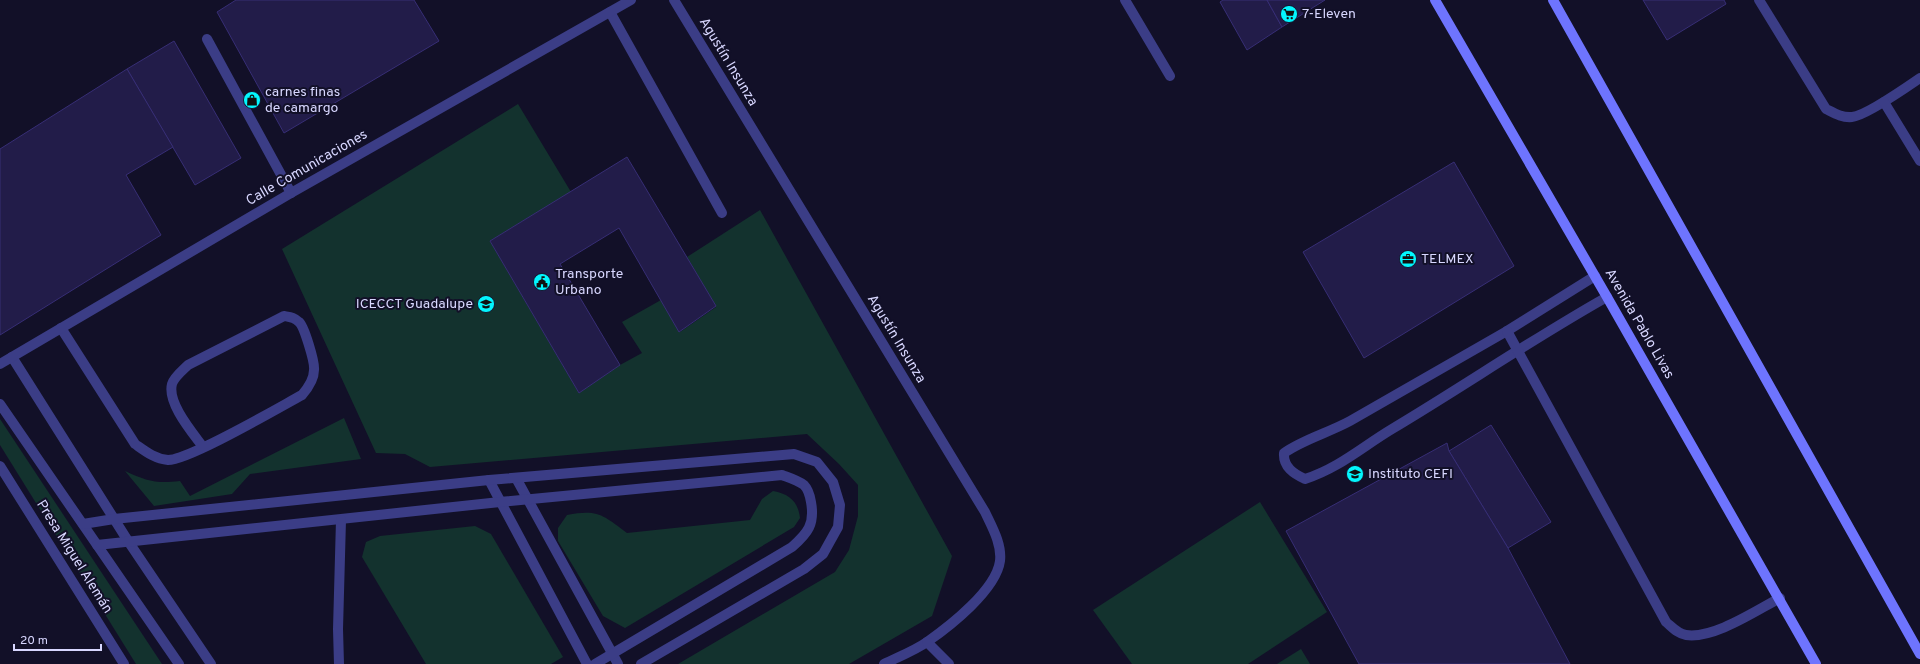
<svg xmlns="http://www.w3.org/2000/svg" width="1920" height="664" viewBox="0 0 1920 664" font-family="Overpass,sans-serif">
  <style>
    .green { fill: #13322e }
    .building { fill: #221c49; stroke: #372e75 }
    .lines { fill: none; stroke-linecap: round; stroke-linejoin: round }
    .lane { stroke: #3b3d86; stroke-width: 10 }
    .street { stroke: #3b3d86; stroke-width: 10 }
    .secondary { stroke: #6e74fe; stroke-width: 10 }
    .labels { text-anchor: middle; dominant-baseline: central; stroke-width: 4; stroke-linejoin: round; paint-order: stroke }
    .poi-label { font-size: 14px; fill: #d8d7ff; stroke: #121028; text-anchor: start }
    .street-label { font-size: 14px; fill: #d8d7ff; stroke: #121028 }
  </style>
  <rect width="100%" height="100%" fill="#121028"/>
  <g class="green">
    <polygon points="518,104 571,192 490,241 579,393 620,365 642,353 622,322 661,300 680,332 716,307 687,257 760,210 952,556 932,616 849,664 678,664 835,572 849,550 858,516 858,485 839,464 807,434 430,467 405,454 376,453 282,249"/>
    <path d="M344,418L361,459L250,474L232,494L154,506L125,471C147,481 156,484 180,481L190,496Z"/>
    <polygon points="0,419 162,664 136,664 0,445"/>
    <path d="M773,491C789,494 798,501 800,518L794,527L625,628L603,616L558,541V528L567,515C598,509 603,515 627,533L750,520L762,499Z"/>
    <polygon points="1260,502 1327,612 1248,664 1132,664 1093,610"/>
    <polygon points="475,526 491,534 563,657 551,664 426,664 362,557 366,542 380,536"/>
    <polygon points="1301,649 1310,664 1277,664"/>
  </g>
  <g class="building">
    <polygon points="236,0 414,0 439,41 284,133 217,12"/>
    <polygon points="1223,0 1267,0 1282,27 1247,50 1220,2"/>
    <polygon points="1267,0 1325,0 1282,27"/>
    <polygon points="1643,0 1724,0 1726,4 1667,40"/>
    <polygon points="174,41 241,158 195,185 127,69"/>
    <polygon points="127,69 173,147 126,175 161,235 0,335 0,149"/>
    <polygon points="627,157 716,306 679,332 619,228 560,264 620,365 579,393 490,241"/>
    <polygon points="1454,162 1514,266 1364,358 1303,252"/>
    <polygon points="1491,425 1551,522 1508,548 1449,451"/>
    <polygon points="1447,443 1449,451 1508,548 1570,664 1359,664 1286,531"/>
  </g>
  <g class="lines">
    <g class="lane">
      <polyline points="1125,0 1170,76"/>
      <polyline points="610,12 722,213"/>
      <polyline points="207,39 291,193"/>
      <path d="M1595,276L1507,331L1350,421C1328,433 1304,439 1284,453C1283,467 1294,474 1305,479C1339,468 1362,447 1392,429C1464,386 1534,338 1607,297"/>
      <path d="M61,328L135,444C145,451 155,459 168,460C189,460 278,408 302,395C308,388 314,379 314,370C315,362 304,326 299,322C294,317 290,317 284,316L188,365C183,370 174,377 172,384C167,403 192,432 203,447"/>
      <path d="M1507,331L1666,622C1672,627 1678,634 1686,635C1714,639 1755,611 1780,598"/>
      <polyline points="12,357 128,541 211,664"/>
      <polyline points="0,404 179,664"/>
      <polyline points="516,478 618,664"/>
      <polyline points="489,480 587,664"/>
      <polyline points="83,524 114,519 489,480 794,454 817,462 833,482 840,505 838,527 823,554 804,569 641,664"/>
      <path d="M97,545L500,502L782,475C790,478 797,480 804,485C808,489 810,496 811,502C815,524 808,533 792,547L595,664"/>
      <polyline points="339,664 338,629 341,520"/>
    </g>
    <g class="street">
      <path d="M674,0L985,512C992,527 1002,544 1000,561C996,590 950,626 927,642C914,651 898,657 884,664"/>
      <path d="M1759,0L1826,109C1834,113 1842,118 1852,117C1865,116 1907,87 1920,78"/>
      <polyline points="1884,102 1920,161"/>
      <polyline points="0,364 291,193 631,0"/>
      <polyline points="0,466 124,664"/>
      <polyline points="927,642 949,664"/>
    </g>
    <g class="secondary">
      <polyline points="1435,0 1607,297 1816,664"/>
      <polyline points="1553,0 1920,654"/>
    </g>
  </g>
  <defs>
    <g id="supermarket-disc" transform="scale(0.9)"><circle r="9.5" fill="#03f6fe" stroke="#121028"/><path d="M-6-5.5h2.5l.6 2H6L4.5 2H-2.5L-4.4-4H-6ZM-1.5 3.2a1.3 1.3 0 1 0 .1 0ZM3 3.2a1.3 1.3 0 1 0 .1 0Z" fill="#111"/></g>
    <g id="shop-disc" transform="scale(0.9)"><circle r="9.5" fill="#03f6fe" stroke="#121028"/><path d="M-5-2.5h2.3a2.7 3.5 0 0 1 5.4 0H5L5.5 6h-11ZM-1.5-2.5h3a1.5 2.3 0 0 0-3 0Z" fill="#111"/></g>
    <g id="office-disc" transform="scale(0.9)"><circle r="9.5" fill="#03f6fe" stroke="#121028"/><path d="M-6-3h4V-5.5h4V-3h4V5H-6ZM-1-4.5V-3h2v-1.5ZM-6 0V1H6V0Z" fill="#111"/></g>
    <g id="civic-disc" transform="scale(0.9)"><circle r="9.5" fill="#03f6fe" stroke="#121028"/><path d="M-.6-6.5H3V-4.5H.6V-3L4-1V1h2V6H-6V1h2V-1L-.6-3ZM-1.2 2.5V6h2.4V2.5Z" fill="#111"/></g>
    <g id="school-disc" transform="scale(0.9)"><circle r="9.5" fill="#03f6fe" stroke="#121028"/><path d="M0-5L7-2L0 1L-7-2ZM-4 1L0 2.5L4 1V4Q0 6-4 4Z" fill="#111"/></g>
    <g id="university-disc" transform="scale(0.9)"><circle r="9.5" fill="#03f6fe" stroke="#121028"/><path d="M0-5L7-2L0 1L-7-2ZM-4 1L0 2.5L4 1V4Q0 6-4 4Z" fill="#111"/></g>
  </defs>
  <g fill-rule="evenodd">
    <use href="#supermarket-disc" x="1289" y="14"/>
    <use href="#shop-disc" x="252" y="100"/>
    <use href="#office-disc" x="1408" y="259"/>
    <use href="#civic-disc" x="542" y="282"/>
    <use href="#school-disc" x="486" y="304"/>
    <use href="#university-disc" x="1355" y="474"/>
  </g>
  <g class="labels">
    <g class="poi-label">
      <text x="1302" y="14">7-Eleven</text>
      <text x="265" y="92">carnes finas<tspan x="265" dy="16">de camargo</tspan></text>
      <text x="1421" y="259">TELMEX</text>
      <text x="555" y="274">Transporte<tspan x="555" dy="16">Urbano</tspan></text>
      <text x="473" y="304" text-anchor="end">ICECCT Guadalupe</text>
      <text x="1368" y="474">Instituto CEFI</text>
    </g>
    <g class="street-label">
      <text transform="translate(728 62) rotate(59)">Agustín Insunza</text>
      <text transform="translate(307 168) rotate(-30)">Calle Comunicaciones</text>
      <text transform="translate(1639 324) rotate(60)">Avenida Pablo Livas</text>
      <text transform="translate(896 339) rotate(59)">Agustín Insunza</text>
      <text transform="translate(74 557) rotate(58)">Presa Miguel Alemán</text>
    </g>
  </g>
  <path d="M14 644v6h87v-6" fill="none" stroke="#d8d7ff" stroke-width="2"/>
  <text x="20" y="644" font-size="12" fill="#d8d7ff" stroke="#121028" stroke-width="3" paint-order="stroke">20 m</text>
</svg>
